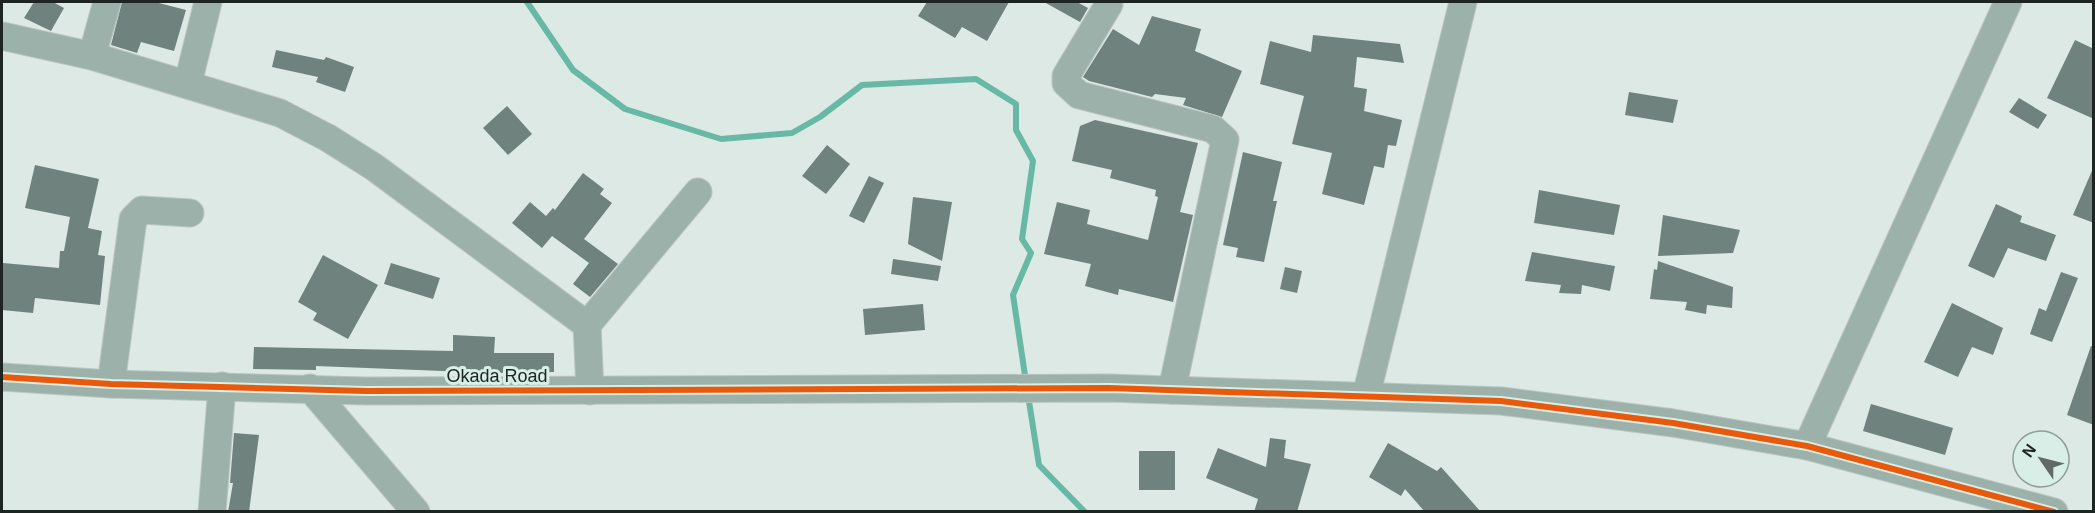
<svg xmlns="http://www.w3.org/2000/svg" width="2095" height="513" viewBox="0 0 2095 513" font-family="Arial,sans-serif">
  <style>
    .lines { fill: none; stroke-linecap: round; stroke-linejoin: round }
    .stream { stroke: #67b9a5; stroke-width: 6 }
    .building { fill: #6f827d }
    .minor-casing { stroke: #bbc5c1; stroke-width: 29 }
    .minor { stroke: #9cb1aa; stroke-width: 27 }
    .cycleway-casing { stroke: #d8eee7; stroke-width: 10 }
    .cycleway { stroke: #e8590c; stroke-width: 6 }
    .labels { text-anchor: middle; dominant-baseline: central; stroke-width: 6; stroke-linejoin: round; paint-order: stroke }
    .street-label { font-size: 18px; fill: #1d2522; stroke: #d8eee7 }
  </style>
  <rect width="100%" height="100%" fill="#dde9e5"/>
  <g class="lines">
    <g class="stream">
      <polyline points="527,2 573,70 625,109 721,139 792,133 820,117 862,85 976,79 1016,104 1016,130 1033,161 1022,239 1031,253 1013,295 1026,382"/>
      <polyline points="1028,395 1039,465 1085,512"/>
    </g>
  </g>
  <g class="building">
    <polygon points="34,2 53,2 64,8 51,31 24,18"/>
    <polygon points="122,2 155,2 186,10 174,51 141,42 137,53 111,45"/>
    <polygon points="927,2 1009,2 987,41 962,27 955,38 918,16"/>
    <polygon points="1044,2 1077,2 1088,8 1080,22"/>
    <polygon points="1152,16 1201,29 1195,51 1242,71 1222,117 1183,105 1186,98 1155,94 1152,97 1089,81 1083,77 1113,29 1139,45"/>
    <polygon points="1313,35 1400,44 1404,63 1357,57 1354,87 1367,89 1364,111 1402,120 1396,146 1388,145 1384,168 1374,166 1364,205 1322,194 1332,153 1292,144 1304,96 1260,84 1270,41 1311,52"/>
    <polygon points="2075,40 2094,49 2094,119 2047,98"/>
    <polygon points="276,50 324,60 326,57 354,67 345,92 316,82 318,77 272,67"/>
    <polygon points="1629,92 1678,100 1673,123 1625,115"/>
    <polygon points="2019,98 2047,115 2038,129 2009,112"/>
    <polygon points="507,106 532,134 508,155 483,128"/>
    <polygon points="1095,120 1198,143 1180,212 1193,215 1173,302 1119,289 1118,295 1085,286 1091,264 1044,254 1057,202 1090,210 1087,224 1148,240 1158,197 1155,196 1156,190 1110,178 1112,170 1072,161 1080,126"/>
    <polygon points="827,145 850,164 826,194 802,176"/>
    <polygon points="1243,152 1282,162 1273,201 1277,201 1264,262 1236,257 1238,248 1223,245"/>
    <polygon points="35,165 99,179 88,228 102,231 98,255 105,256 100,305 35,298 33,313 2,310 3,263 59,268 60,251 64,251 70,217 25,208"/>
    <polygon points="2094,166 2094,223 2073,215"/>
    <polygon points="583,173 604,189 600,194 612,203 584,239 618,264 590,297 573,284 589,263 552,236 542,248 512,223 530,202 546,216 553,208 555,210"/>
    <polygon points="869,176 884,183 864,223 849,216"/>
    <polygon points="1539,190 1620,205 1614,235 1534,223"/>
    <polygon points="913,197 952,202 942,261 908,244"/>
    <polygon points="1996,204 2022,216 2020,222 2056,235 2046,261 2008,248 1994,278 1968,266"/>
    <polygon points="1663,215 1740,230 1733,253 1658,256"/>
    <polygon points="1532,252 1615,266 1610,291 1582,285 1581,294 1559,293 1561,285 1525,281"/>
    <polygon points="323,255 378,285 348,339 313,320 317,313 298,302"/>
    <polygon points="893,259 941,266 938,281 891,274"/>
    <polygon points="1658,261 1733,287 1732,308 1707,305 1706,314 1685,310 1687,302 1650,299 1654,269 1657,270"/>
    <polygon points="391,263 440,278 433,299 384,284"/>
    <polygon points="1285,267 1302,271 1297,293 1280,289"/>
    <polygon points="2061,272 2078,278 2052,342 2030,334 2039,308 2046,311"/>
    <polygon points="1952,303 2003,328 1993,355 1972,347 1958,377 1924,362"/>
    <polygon points="923,304 925,330 865,335 863,309"/>
    <polygon points="453,335 495,337 494,353 554,353 554,372 494,373 316,366 316,370 253,369 254,347 453,351"/>
    <polygon points="2091,346 2094,347 2094,425 2067,415"/>
    <polygon points="1871,404 1953,428 1945,455 1863,431"/>
    <polygon points="234,433 259,435 249,512 228,512 233,483 230,483"/>
    <polygon points="1270,438 1286,440 1284,458 1311,464 1297,512 1254,512 1258,499 1206,478 1218,448 1266,467"/>
    <polygon points="1388,443 1437,471 1441,467 1481,512 1425,512 1405,489 1401,496 1369,477"/>
    <rect x="1139" y="451" width="36" height="39"/>
  </g>
  <g class="lines">
    <g class="minor-casing">
      <g id="minor">
        <polyline points="1109,4 1066,76 1066,83 1079,95 1213,129 1225,140 1172,390"/>
        <polyline points="2,36 92,56 280,113 328,138 374,167 587,325 590,391"/>
        <polyline points="92,56 107,2"/>
        <polyline points="188,83 208,2"/>
        <polyline points="587,325 698,192"/>
        <polyline points="2,377 111,384 366,391 1109,388 1501,401 1673,423 1807,446 2054,512"/>
        <polyline points="111,384 133,219 142,210 190,213"/>
        <polyline points="310,388 416,512"/>
        <polyline points="1366,396 1463,2"/>
        <polyline points="1807,446 2008,2"/>
        <polyline points="212,512 222,386"/>
      </g>
    </g>
    <use href="#minor" class="minor"/>
    <g class="cycleway-casing">
      <polyline id="cycleway" points="2,377 111,384 366,391 1109,388 1501,401 1673,423 1807,446 2054,512"/>
    </g>
    <use href="#cycleway" class="cycleway"/>
  </g>
  <g class="labels">
    <g class="street-label">
      <text x="497" y="376">Okada Road</text>
    </g>
  </g>
  <rect width="2095" height="513" fill="none" stroke="#1d2522" stroke-width="6"/>
  <g transform="translate(2041 459) rotate(305)"><circle r="28" fill="#d8eee7" stroke="#8d9e98" stroke-width="1.5"/>
  <path d="M0-4.5L10 22L0 15L-10 22Z" fill="#606a66"/>
  <text y="-9" font-size="16" font-weight="bold" text-anchor="middle" fill="#1d2522">N</text>
  </g>
</svg>
